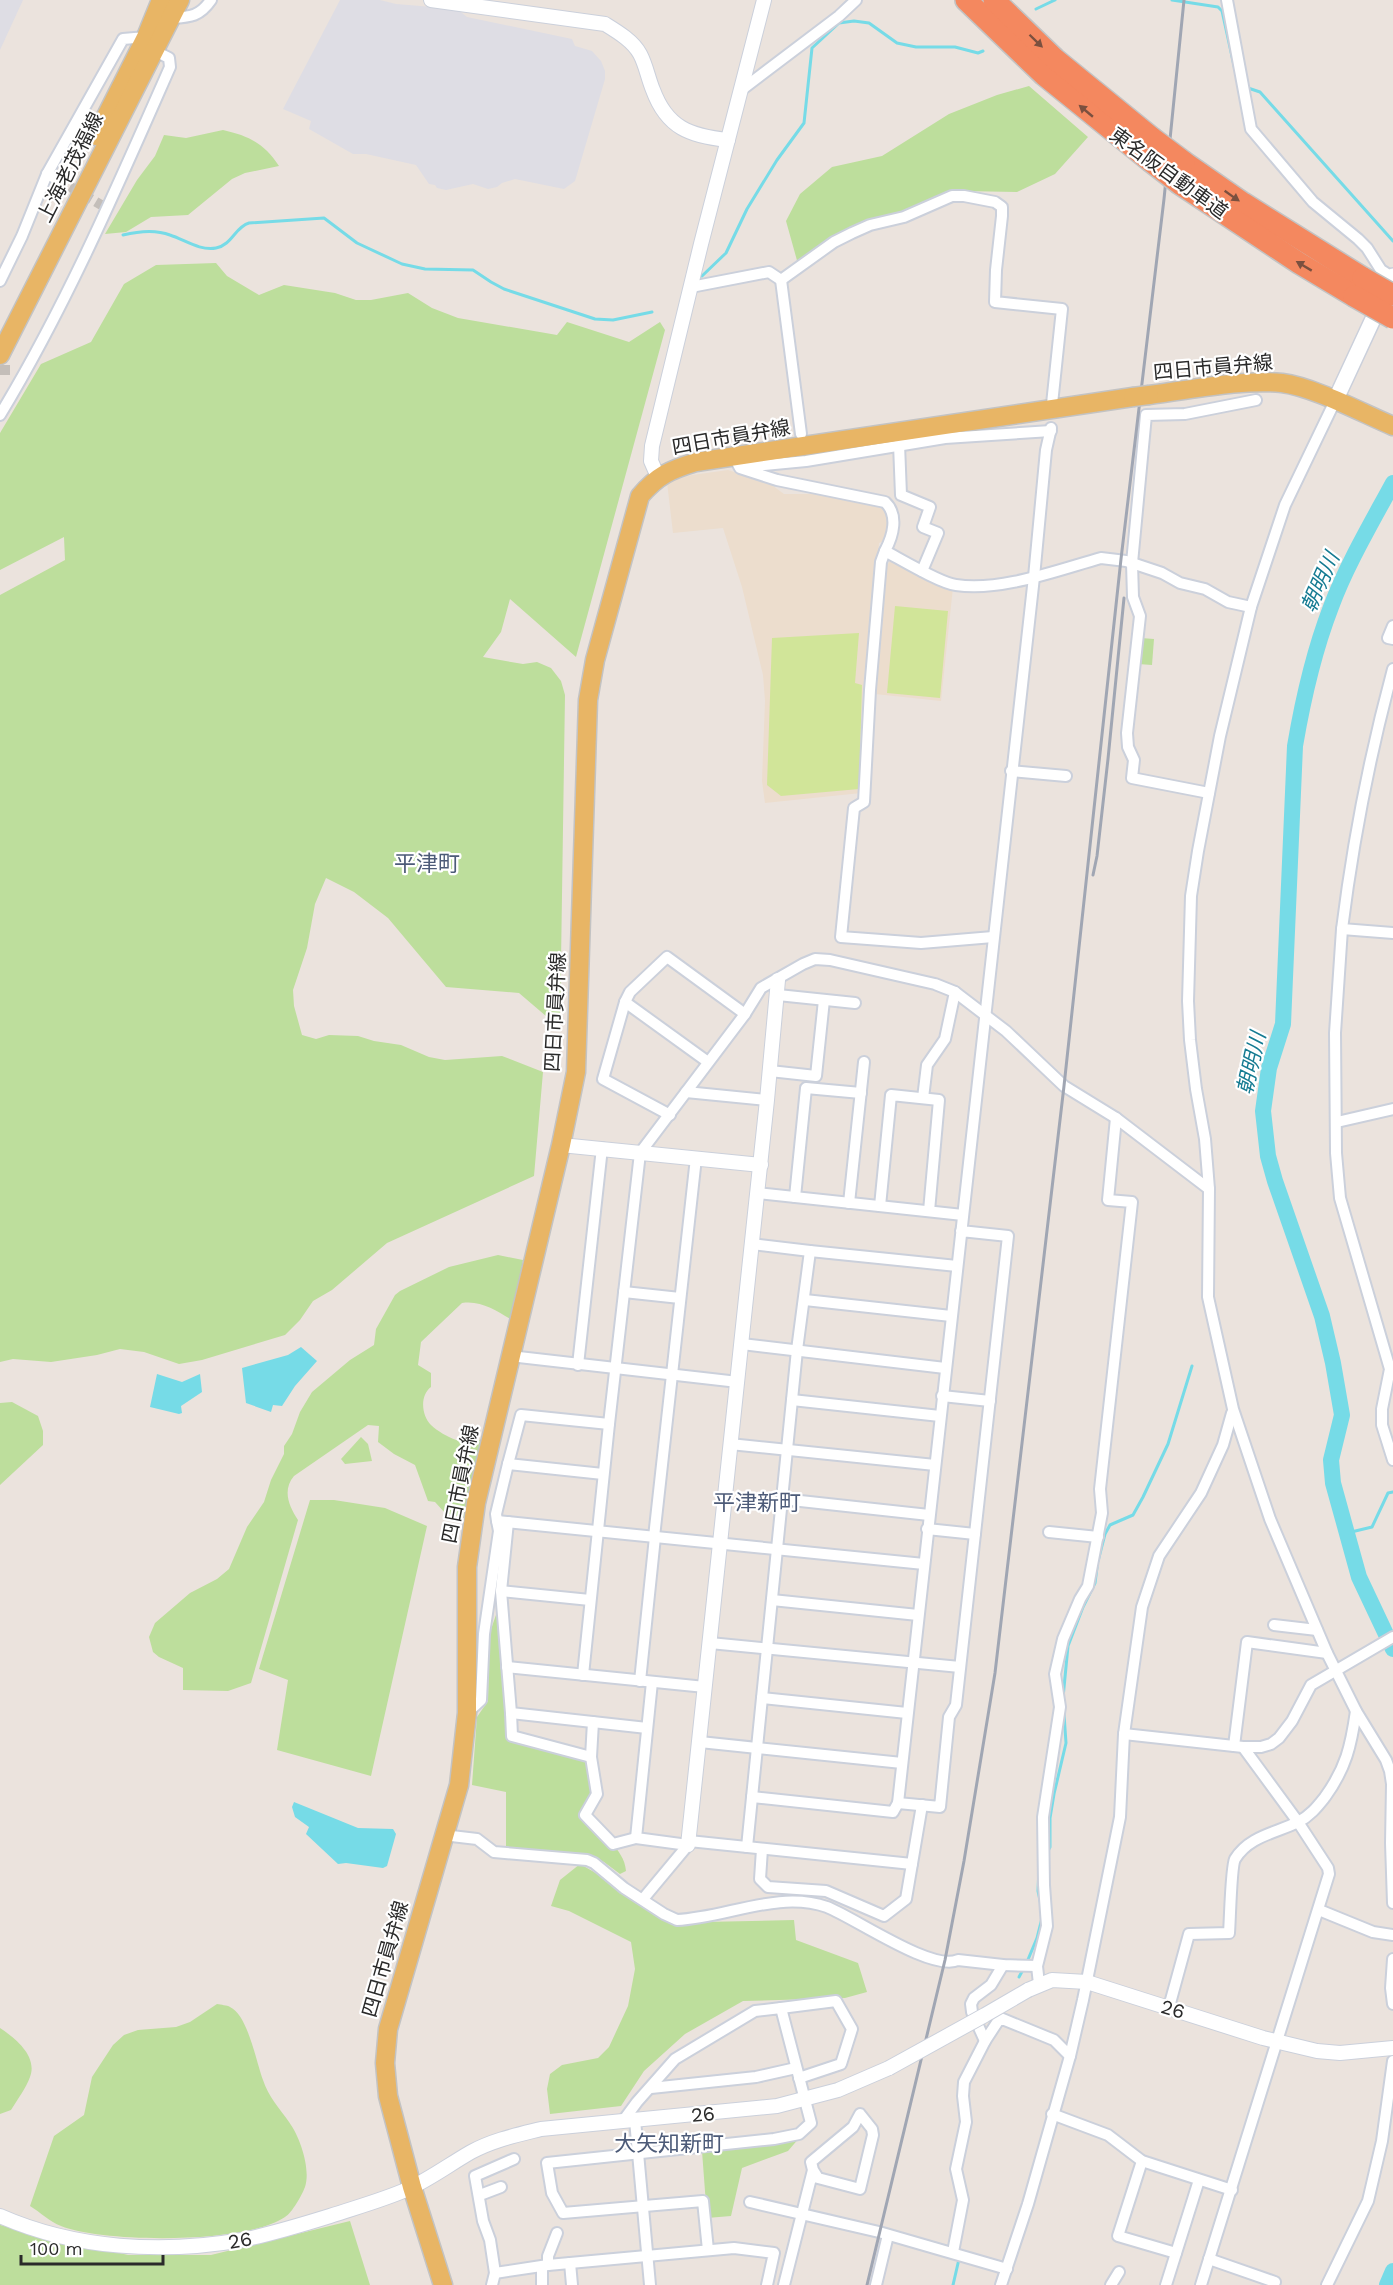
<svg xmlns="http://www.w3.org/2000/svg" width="1393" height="2285" viewBox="0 0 1393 2285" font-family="'Work Sans','Noto Sans JP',sans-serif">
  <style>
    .industrial { fill: #dedde4 }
    .education { fill: #ecddcd }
    .green { fill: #bdde9c }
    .pitch { fill: #d1e599 }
    .water { fill: #76dbe7 }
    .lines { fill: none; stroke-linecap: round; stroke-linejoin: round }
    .stream { stroke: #76dbe7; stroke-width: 3 }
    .river { stroke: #76dbe7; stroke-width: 16 }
    .minor-tunnel { stroke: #c4beb9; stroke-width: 10; stroke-dasharray: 10 5; stroke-linecap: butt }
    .minor-casing { stroke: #cbd0db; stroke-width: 14 }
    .tertiary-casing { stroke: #cbd0db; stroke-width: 16 }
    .secondary-casing { stroke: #cbd0db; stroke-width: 18 }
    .primary-casing { stroke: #c3c3c3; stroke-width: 21 }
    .motorway-casing { stroke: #c3c3c3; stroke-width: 24 }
    .minor { stroke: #fff; stroke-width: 10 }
    .tertiary { stroke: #fff; stroke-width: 14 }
    .secondary { stroke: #fff; stroke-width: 15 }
    .primary { stroke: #e8b565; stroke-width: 18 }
    .motorway { stroke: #f4885f; stroke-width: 21 }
    .rail { stroke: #a0a6b3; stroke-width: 3 }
    .tertiary-bridge-casing { stroke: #cbd0db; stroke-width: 16; stroke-linecap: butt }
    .primary-bridge-casing { stroke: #c3c3c3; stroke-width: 21; stroke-linecap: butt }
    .motorway-bridge-casing { stroke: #c3c3c3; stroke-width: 24; stroke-linecap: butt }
    .tertiary-bridge { stroke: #fff; stroke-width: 14 }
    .primary-bridge { stroke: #e8b565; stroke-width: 18 }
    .motorway-bridge { stroke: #f4885f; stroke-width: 21 }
    .oneway { fill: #7b503f }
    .labels { text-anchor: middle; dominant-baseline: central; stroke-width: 4.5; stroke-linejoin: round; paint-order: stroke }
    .street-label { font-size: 20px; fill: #2a2a2a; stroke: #fff }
    .water-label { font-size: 21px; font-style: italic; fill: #157b92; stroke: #fff }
    .quarter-label { font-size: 22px; fill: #4d5b78; stroke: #fff }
  </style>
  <rect width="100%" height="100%" fill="#ebe3dd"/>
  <g class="industrial">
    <polygon points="0,0 23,0 0,50"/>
    <polygon points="340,0 380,0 396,4 457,9 467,17 572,39 575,46 592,51 601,61 605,71 605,79 575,181 564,189 515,179 502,183 497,187 488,189 473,184 446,190 437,188 435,185 429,184 416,165 366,154 353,154 309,129 311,121 283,109"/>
  </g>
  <g class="education">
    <polygon points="728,470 769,483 784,494 824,494 884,504 888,512 889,536 884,541 879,543 864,715 861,793 765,803 762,781 765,701 763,675 742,587 723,528 673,533 667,482 692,475"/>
    <polygon points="891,560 953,587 941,701 875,694 887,565"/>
  </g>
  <g class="green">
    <polygon points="1029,86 1088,137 1055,174 1017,192 962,191 843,240 798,264 786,221 800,194 832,167 882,156 949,114 997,95"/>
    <path d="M223,130C249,136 264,143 279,166L245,173L232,179L188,215L151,217L126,232L105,234L137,180L155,156L164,135L186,138Z"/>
    <polygon points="216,263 227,276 259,295 284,285 335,293 356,300 371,300 408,293 432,308 458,318 557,335 567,322 629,342 660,322 665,330 576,657 510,599 501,632 483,657 523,664 537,662 551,668 561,681 565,695 560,1028 519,993 446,987 388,918 354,892 326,878 315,904 307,948 293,990 294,1006 302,1035 316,1039 329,1035 358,1036 374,1041 401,1045 429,1057 445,1060 502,1056 543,1072 534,1176 387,1243 332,1290 313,1301 300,1320 285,1335 202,1360 179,1364 144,1352 120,1349 97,1355 51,1362 13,1359 0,1362 0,595 65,560 64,537 0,570 0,433 41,364 91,342 124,284 156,265"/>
    <polygon points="1141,638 1154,639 1152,665 1138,664"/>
    <path d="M498,1255L523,1260L512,1320C497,1311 481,1300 462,1303L421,1342L418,1365L431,1373V1387C420,1395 421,1415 431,1425C437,1431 448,1437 456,1440C464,1443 476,1440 485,1439L467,1518L445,1513L435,1502L428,1501L415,1465L394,1454L378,1442L379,1426L368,1425L294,1476C282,1490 289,1506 298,1520L251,1683L228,1691L183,1690V1668L159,1657L153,1652L149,1637L155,1623L190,1593L217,1579L229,1569L247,1527L264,1502L271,1480L284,1454V1446L292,1434L300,1412L312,1392L350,1360L374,1345L376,1329L395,1295L400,1291L449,1267Z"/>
    <polygon points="12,1402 38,1416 43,1431 43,1445 0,1485 0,1403"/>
    <polygon points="361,1437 368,1444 372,1461 345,1464 341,1459"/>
    <polygon points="310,1500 334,1500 385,1508 427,1526 371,1776 277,1750 288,1680 259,1669"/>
    <path d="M497,1612L511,1736L590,1757L591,1793L580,1816C596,1830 625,1848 626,1871L620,1874L604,1862L585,1854L506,1847V1792L472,1785L477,1717L488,1701L489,1635Z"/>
    <polygon points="580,1864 673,1917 703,1922 794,1920 796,1940 858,1963 867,1992 845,1998 743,2001 685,2034 644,2071 621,2106 550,2114 547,2089 550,2074 562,2065 598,2058 609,2047 628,2006 635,1969 631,1942 569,1911 551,1906 560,1880"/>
    <path d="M217,2004C221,2005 227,2005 230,2007C248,2015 256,2062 263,2080C268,2096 280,2109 289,2122C300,2137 311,2169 305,2187C302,2195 292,2213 285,2217C246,2244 104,2243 61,2226C50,2222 40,2212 30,2206L54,2136L84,2115L92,2077L113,2045L124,2035L138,2030L176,2027L190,2022Z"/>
    <path d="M0,2028C15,2038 38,2056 30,2077C26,2088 17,2100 11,2110L0,2114Z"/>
    <polygon points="800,2137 788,2151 742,2168 731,2216 707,2218 702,2151"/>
    <polygon points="350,2221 370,2285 0,2285 0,2225 128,2255 211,2255"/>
  </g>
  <g class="pitch">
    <polygon points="895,606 948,611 940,698 887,693"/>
    <polygon points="859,633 855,683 862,685 859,789 781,796 767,785 772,638"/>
  </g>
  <g class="water">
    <polygon points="301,1347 317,1361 295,1386 282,1406 273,1405 271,1412 246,1403 242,1368 288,1355"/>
    <polygon points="157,1374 182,1382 200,1374 202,1392 181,1406 182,1413 179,1414 150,1407"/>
    <polygon points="294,1802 358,1828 393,1829 396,1834 387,1866 383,1868 346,1863 338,1864 306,1834 309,1827 295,1817 292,1807"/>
  </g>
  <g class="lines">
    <g class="stream">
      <polyline points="1172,0 1218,7 1222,11 1235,70"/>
      <polyline points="1036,9 1055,0"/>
      <polyline points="1248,88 1260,92 1393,241"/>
      <path d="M123,235C139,231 155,229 170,235C185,240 200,251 216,248C232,245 235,227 249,223L324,218L357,243L402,264L425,269L473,270L491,282L504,289L595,319L613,320L652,312"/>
      <polyline points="702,276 726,253 747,209 777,160 804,123 812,48 839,23 854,21 869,23 897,43 916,47 955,47 978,53 983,51"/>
      <polyline points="1347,1533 1372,1527 1388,1493 1393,1492"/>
      <polyline points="1098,1561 1105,1534 1110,1525 1133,1515 1143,1497 1168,1444 1192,1366"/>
      <polyline points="1063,1698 1068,1646 1083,1607 1095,1583 1097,1567"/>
      <polyline points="1048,1851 1050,1847 1050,1818 1054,1794 1066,1743 1064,1714"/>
      <polyline points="1039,1867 1038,1891 1041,1905"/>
      <polyline points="1027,1962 1037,1938 1042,1918"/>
      <polyline points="1019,1977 1024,1968"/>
      <polyline points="953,2285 959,2259"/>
    </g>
    <g class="river">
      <path d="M1393,483C1372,522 1346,566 1331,607C1314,651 1303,699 1295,746L1283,1024L1269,1068L1263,1111L1268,1156L1275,1181L1322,1316L1333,1363L1342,1415L1331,1460L1333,1483L1359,1577L1393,1649"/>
      <polyline points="1387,2285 1393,2271"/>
    </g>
    <g class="minor-tunnel">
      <polyline points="57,179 103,206"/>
      <polyline points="0,370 14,370"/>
    </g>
    <g class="minor-casing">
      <g id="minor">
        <polyline points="1227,0 1251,129 1313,202 1358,239 1367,248 1381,270 1392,277"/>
        <path d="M172,18C191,17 200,16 211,0"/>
        <polyline points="740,91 839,16 856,0"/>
        <polyline points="47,174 57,179"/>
        <polyline points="781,280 801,434"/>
        <polyline points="0,281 22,236 47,174 123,39 146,37"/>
        <polyline points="691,287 769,272 781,280 834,242 852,233 870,225 904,217 952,196 964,196 995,202 1002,207 1002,216 996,270 995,302 1062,309 1052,404"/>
        <polyline points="1335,401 1285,505 1251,607 1220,736 1198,851 1191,896 1188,1001 1190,1040 1196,1089 1205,1139 1209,1189 1208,1297 1233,1409 1270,1519 1327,1653 1356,1711 1386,1760 1390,1771 1392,1784 1391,1843 1393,1903"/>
        <path d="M0,415C67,304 118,185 170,67L169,58L155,51"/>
        <polyline points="899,444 901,495 930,507 923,527 938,533 922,571"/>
        <path d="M734,457L740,468L777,480L885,502C899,515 893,536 885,551C902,560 940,583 956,585C1000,592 1058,570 1101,558L1126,561L1162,573L1180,583L1205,589L1228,602L1251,607"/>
        <polyline points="745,467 806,461 945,438 1051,431"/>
        <polyline points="885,551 881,562 870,690 864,802 854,808 841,937 921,943 993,937"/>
        <polyline points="1393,626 1388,638 1393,639"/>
        <path d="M1393,669C1370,754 1353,841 1342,929L1393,933"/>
        <polyline points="1011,771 1066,776"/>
        <polyline points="1209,793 1132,778 1134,760 1128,747 1127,733 1140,616 1133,597 1132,563 1146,415 1185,414 1256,400"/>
        <polyline points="1342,929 1335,1033 1336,1153 1340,1198 1390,1369 1382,1409 1382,1425 1393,1460"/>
        <polyline points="778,995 855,1003"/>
        <polyline points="625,1002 708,1062"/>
        <polyline points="770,1071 816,1076 824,1000"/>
        <polyline points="686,1092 767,1100"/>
        <polyline points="923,1098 927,1065 945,1039 955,992"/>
        <polyline points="670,1115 603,1079 625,1002 630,992 667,957 745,1014"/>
        <polyline points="1337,1122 1393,1109"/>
        <polyline points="757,1193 963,1215"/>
        <polyline points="795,1197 806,1088 861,1093"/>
        <polyline points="849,1203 864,1062"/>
        <polyline points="880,1206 891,1095 939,1100 929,1211"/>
        <polyline points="961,1231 1008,1236 956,1705 949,1717 940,1807 898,1803 1034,577 1046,450 1051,428"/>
        <polyline points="752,1244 810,1251"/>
        <polyline points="624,1292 680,1298"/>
        <polyline points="805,1300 951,1316"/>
        <polyline points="742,1344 945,1368"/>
        <polyline points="510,1356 738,1382"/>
        <polyline points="578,1365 602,1148"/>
        <polyline points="942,1396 990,1401"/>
        <polyline points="792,1400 940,1416"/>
        <polyline points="730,1444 935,1465"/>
        <polyline points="508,1464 521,1415 609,1424"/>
        <polyline points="782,1499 929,1515"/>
        <polyline points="497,1521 496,1514 508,1464 603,1474"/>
        <polyline points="508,1522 501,1591 511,1713 647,1728"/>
        <polyline points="927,1529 975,1534"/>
        <polyline points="1049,1532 1098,1537"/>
        <polyline points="654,1537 696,1158"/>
        <polyline points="501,1591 590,1600"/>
        <polyline points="772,1600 918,1615"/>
        <polyline points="1274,1625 1317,1630"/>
        <polyline points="710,1643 960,1667"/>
        <polyline points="507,1667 705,1687"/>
        <polyline points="583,1675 609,1424 640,1153 745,1014 761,988 803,964 815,959 830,960 935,984 955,992 1006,1031 1064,1086 1116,1118 1209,1189"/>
        <polyline points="640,1681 655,1537"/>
        <polyline points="652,1682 636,1838 688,1845"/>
        <polyline points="762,1698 907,1713"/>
        <polyline points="467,1713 481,1700 484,1634 499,1531 497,1521 924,1564"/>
        <polyline points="511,1713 512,1736 591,1757 597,1794 585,1815 613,1844 636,1838"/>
        <polyline points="1124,1734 1243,1747 1261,1747 1271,1744 1279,1738 1292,1721 1311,1685 1393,1637"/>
        <polyline points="700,1742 902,1763"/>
        <polyline points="1234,1746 1247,1642 1327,1653"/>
        <polyline points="591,1757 593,1722"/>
        <polyline points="752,1797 893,1812 898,1803"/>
        <path d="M443,1835L477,1839L494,1852L587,1860L594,1863L624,1888L664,1914L677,1920C726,1918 778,1890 827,1907C855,1918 932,1972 958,1960L1003,1965L1037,1966"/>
        <polyline points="689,1841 912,1864"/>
        <polyline points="747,1847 797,1350 810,1251 957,1266"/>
        <polyline points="762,1849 760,1879 768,1887 826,1891 884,1916 906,1899 922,1805"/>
        <polyline points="643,1899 688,1845"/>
        <polyline points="1319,1910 1373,1932 1393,1935"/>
        <polyline points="1393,1959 1391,1988 1393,2004"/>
        <polyline points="1039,1984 1037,1966 1047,1926 1044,1885 1043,1817 1060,1707 1055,1674 1063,1639 1080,1599 1088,1586 1102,1513 1100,1489 1132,1202 1108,1200 1116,1118"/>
        <path d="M1169,2007L1189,1934L1229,1933C1230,1921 1231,1866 1235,1859C1249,1836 1276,1833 1298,1822C1310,1816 1317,1807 1325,1797C1346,1768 1351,1746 1356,1711"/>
        <polyline points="781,2008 836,2001 852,2029 841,2064 799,2078"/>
        <polyline points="985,2041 972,2012 971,2004 974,1998 991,1985 1003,1965"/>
        <polyline points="651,2088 756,2077 796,2068"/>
        <polyline points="1052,2114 1108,2135 1142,2161 1232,2190"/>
        <polyline points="635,2120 650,2285"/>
        <polyline points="623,2121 637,2102 675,2059 755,2011 781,2008 811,2123 799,2134 774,2139 547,2163 552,2193 563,2213 703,2201 708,2250"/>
        <polyline points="1142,2161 1118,2236 1176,2253"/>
        <polyline points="480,2195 501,2187"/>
        <polyline points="750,2202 879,2232 1007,2269"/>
        <polyline points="953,2252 963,2200 956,2169 966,2122 963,2096 964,2082 985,2041 1000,2018 1054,2040 1070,2056"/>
        <polyline points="1209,2259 1275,2282"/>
        <polyline points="570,2263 572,2285"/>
        <polyline points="548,2265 548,2256 557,2233"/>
        <polyline points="542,2267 542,2285"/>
        <polyline points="495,2273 490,2240 483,2221 475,2176 514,2159"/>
        <polyline points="492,2285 495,2273 548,2265 734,2248 774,2253 767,2285"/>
        <polyline points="784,2285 813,2170 811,2162 853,2127 860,2114 872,2129 873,2135 860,2189 818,2178 813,2170"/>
        <polyline points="876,2285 888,2235"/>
        <polyline points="1001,2285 1028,2204 1070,2056 1083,2000 1120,1817 1124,1734 1142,1607 1159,1556 1201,1493 1223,1445 1232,1413"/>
        <polyline points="1111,2285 1119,2272"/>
        <polyline points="1166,2285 1199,2180"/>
        <polyline points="1201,2285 1329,1874 1328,1868 1298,1822 1243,1747"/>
        <polyline points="1327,2285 1368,2201 1382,2141 1393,2061"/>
      </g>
    </g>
    <g class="tertiary-casing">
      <g id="tertiary">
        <path d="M431,0L605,24C618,32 633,41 640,54C646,65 648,78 653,90C667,128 690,136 728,140"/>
        <polyline points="658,477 651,461 652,446 701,244 764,0"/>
        <polyline points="561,1145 761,1165"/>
        <polyline points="688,1845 767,1100 778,980"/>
        <polyline points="1028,1990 1052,1980 1087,1982 1263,2038 1317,2051 1340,2053 1393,2048"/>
        <path d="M0,2216C75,2249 162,2254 242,2240C272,2234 301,2225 330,2216C357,2207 383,2200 408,2189C430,2179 450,2164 471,2152C493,2140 517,2135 541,2129L777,2106L838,2090L889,2068"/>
      </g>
    </g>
    <g class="secondary-casing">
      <polyline id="secondary" points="1335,401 1393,276"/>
    </g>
    <g class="primary-casing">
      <g id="primary">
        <polyline points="96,136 146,37 161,0"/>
        <polyline points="0,355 180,0"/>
        <path d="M1149,395C1191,390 1240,379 1282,383C1314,387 1362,413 1393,426"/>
        <path d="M443,2285L412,2187L388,2096L385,2063L388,2029L459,1785L467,1713V1567L476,1503L561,1145L576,1072L588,700L595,660L640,496C658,475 670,470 696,462L1133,397"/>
      </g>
    </g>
    <g class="motorway-casing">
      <g id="motorway">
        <polyline points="966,0 1044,75 1149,160"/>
        <polyline points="994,0 1055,59 1152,138"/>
        <polyline points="1184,162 1243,203 1363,278"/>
        <polyline points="1180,184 1299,263 1354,296"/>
      </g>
    </g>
    <use href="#minor" class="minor"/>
    <use href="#tertiary" class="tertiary"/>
    <use href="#secondary" class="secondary"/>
    <use href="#primary" class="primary"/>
    <use href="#motorway" class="motorway"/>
    <g class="rail">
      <polyline points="1093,875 1097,856 1108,759 1124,598"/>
      <polyline points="867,2285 945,1960 964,1861 995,1673 1064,1086 1121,559 1164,199 1184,0"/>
    </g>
    <g class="tertiary-bridge-casing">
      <polyline id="tertiary-bridge" points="889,2068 985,2015 1028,1990"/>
    </g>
    <g class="primary-bridge-casing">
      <polyline id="primary-bridge" points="1133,397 1149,395"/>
    </g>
    <g class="motorway-bridge-casing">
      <g id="motorway-bridge">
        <polyline points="1152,138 1184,162"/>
        <polyline points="1149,160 1180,184"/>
        <polyline points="1363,278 1393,295"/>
        <polyline points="1354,296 1393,318"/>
      </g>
    </g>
    <use href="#tertiary-bridge" class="tertiary-bridge"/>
    <use href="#primary-bridge" class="primary-bridge"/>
    <use href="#motorway-bridge" class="motorway-bridge"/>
  </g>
  <defs><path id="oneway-solid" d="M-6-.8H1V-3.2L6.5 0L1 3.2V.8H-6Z" transform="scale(1.5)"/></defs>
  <g class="oneway">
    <use href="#oneway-solid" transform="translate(1036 41) rotate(44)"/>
    <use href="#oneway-solid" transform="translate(1086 111) rotate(-140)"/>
    <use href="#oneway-solid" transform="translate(1232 196) rotate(35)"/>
    <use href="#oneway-solid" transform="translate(1304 266) rotate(-149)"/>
  </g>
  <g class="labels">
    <g class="street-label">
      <text transform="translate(70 167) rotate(-63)">上海老茂福線</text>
      <text transform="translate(1169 173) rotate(36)">東名阪自動車道</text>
      <text transform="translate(1213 367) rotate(-5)">四日市員弁線</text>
      <text transform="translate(731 437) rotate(-10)">四日市員弁線</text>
      <text transform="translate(555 1012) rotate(-87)">四日市員弁線</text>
      <text transform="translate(460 1484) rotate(-79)">四日市員弁線</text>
      <text transform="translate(385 1959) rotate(-74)">四日市員弁線</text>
      <text transform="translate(1173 2009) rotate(17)">26</text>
      <text transform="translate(703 2114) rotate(-5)">26</text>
      <text transform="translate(240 2240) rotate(-10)">26</text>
    </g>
    <g class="water-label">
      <text transform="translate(1320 582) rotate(-66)">朝明川</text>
      <text transform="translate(1251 1063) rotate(-77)">朝明川</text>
    </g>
    <g class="quarter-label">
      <text x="427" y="863">平津町</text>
      <text x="757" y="1502">平津新町</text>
      <text x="669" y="2143">大矢知新町</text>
    </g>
  </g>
  <path d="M21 2255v9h142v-9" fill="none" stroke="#2a2a2a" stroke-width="3"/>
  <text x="30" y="2255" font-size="18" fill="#2a2a2a" stroke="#ffffff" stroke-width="4.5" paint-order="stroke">100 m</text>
</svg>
